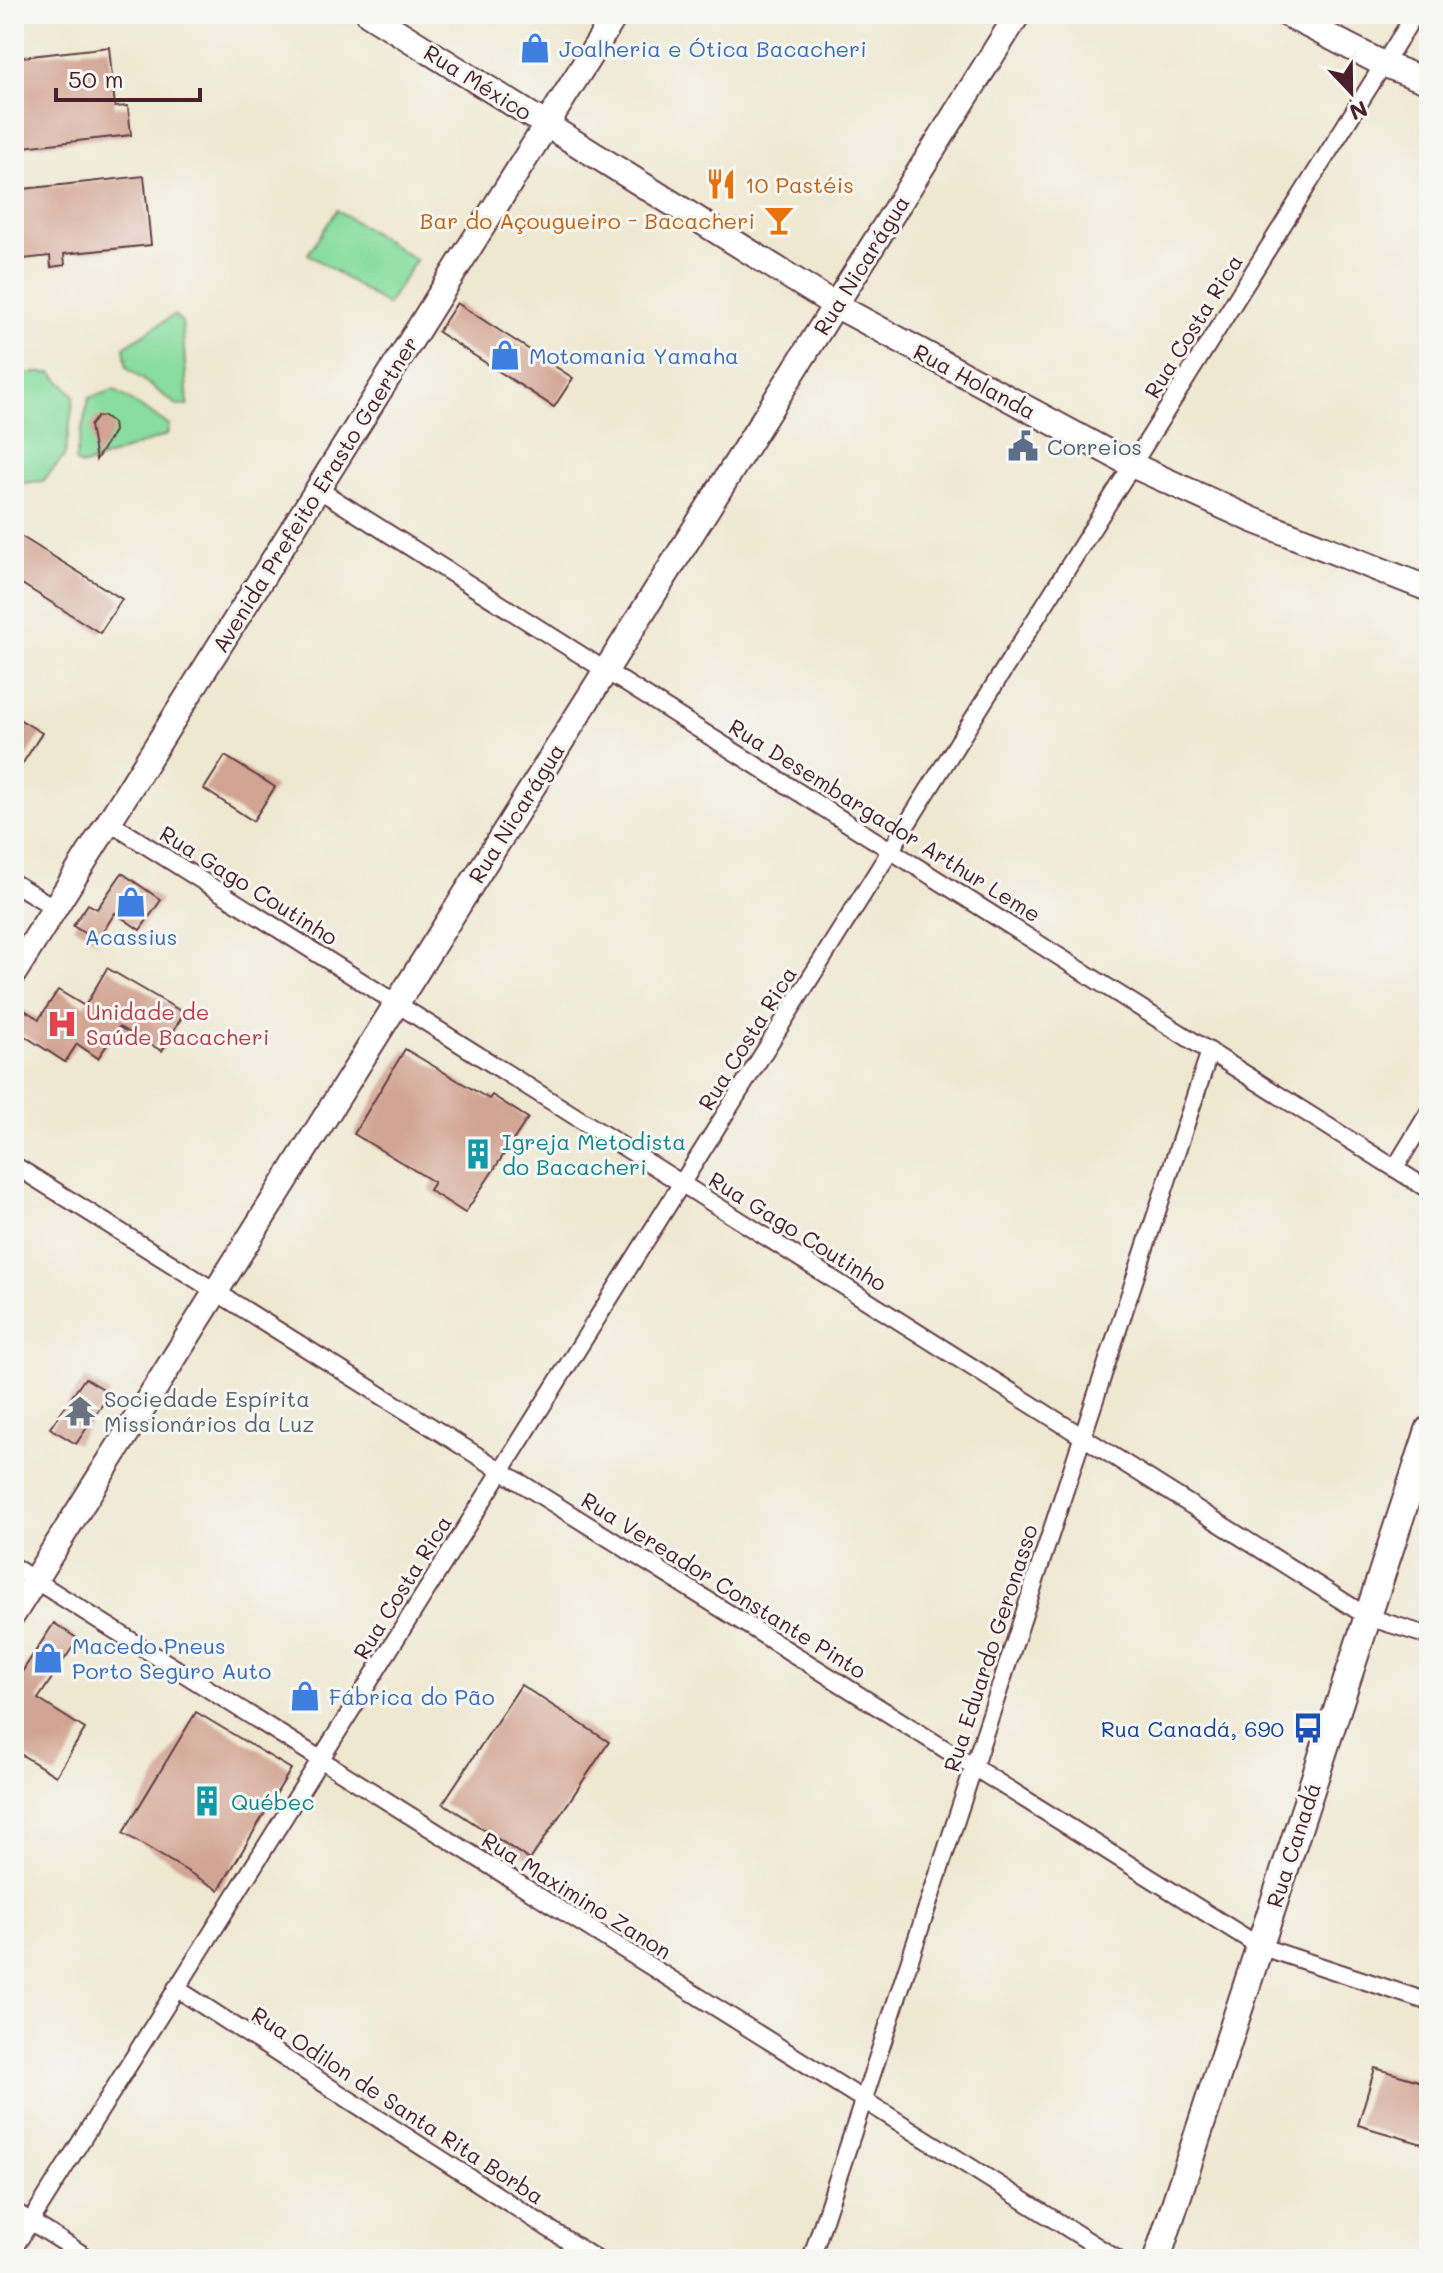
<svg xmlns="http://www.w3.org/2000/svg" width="1443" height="2273" viewBox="0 0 1443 2273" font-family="Mali,sans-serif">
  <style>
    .green { fill: #88dd9f; stroke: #697e65; stroke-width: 2 }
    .building { fill: #d2a493 }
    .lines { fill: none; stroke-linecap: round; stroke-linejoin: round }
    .street-casing { stroke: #633d44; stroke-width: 20 }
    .secondary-casing { stroke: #633d44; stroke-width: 28 }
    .primary-casing { stroke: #633d44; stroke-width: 30 }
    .street { stroke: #fff; stroke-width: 16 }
    .secondary { stroke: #fff; stroke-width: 24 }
    .primary { stroke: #fff; stroke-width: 26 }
    .labels { text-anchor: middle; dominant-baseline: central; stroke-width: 6; stroke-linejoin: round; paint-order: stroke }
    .shop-label { font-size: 22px; fill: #366cbe; stroke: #f6f6f2; text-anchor: start }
    .street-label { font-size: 22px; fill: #4a1f2b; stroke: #f6f6f2 }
    .food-label { font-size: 22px; fill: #c56008; stroke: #f6f6f2; text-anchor: start }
    .service-label { font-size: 22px; fill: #4e5e75; stroke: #f6f6f2; text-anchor: start }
    .health-label { font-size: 22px; fill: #be3a42; stroke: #f6f6f2; text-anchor: start }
    .culture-label { font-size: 22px; fill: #0d838f; stroke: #f6f6f2; text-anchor: start }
    .worship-label { font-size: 22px; fill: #5b616d; stroke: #f6f6f2; text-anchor: start }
    .transit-label { font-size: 22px; fill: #164399; stroke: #f6f6f2; text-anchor: end }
  </style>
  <rect width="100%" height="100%" fill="#f6f6f2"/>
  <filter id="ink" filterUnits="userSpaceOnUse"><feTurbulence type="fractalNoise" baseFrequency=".0125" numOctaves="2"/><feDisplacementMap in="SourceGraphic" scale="16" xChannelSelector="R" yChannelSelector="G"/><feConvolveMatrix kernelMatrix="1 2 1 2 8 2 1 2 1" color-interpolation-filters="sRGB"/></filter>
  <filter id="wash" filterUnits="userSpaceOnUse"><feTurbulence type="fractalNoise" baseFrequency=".006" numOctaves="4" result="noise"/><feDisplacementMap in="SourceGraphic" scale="32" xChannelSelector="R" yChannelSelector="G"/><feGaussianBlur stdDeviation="1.8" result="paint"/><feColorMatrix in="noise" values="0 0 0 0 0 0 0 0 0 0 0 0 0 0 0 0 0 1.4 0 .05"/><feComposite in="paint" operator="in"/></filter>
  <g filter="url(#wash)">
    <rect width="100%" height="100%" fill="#efe8d1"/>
    <g class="green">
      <polygon points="337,210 416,260 387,305 308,254"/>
      <polygon points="174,315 182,322 188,405 178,406 127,368 124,347"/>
      <polygon points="14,373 52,373 74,395 65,455 43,481 23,483 14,477"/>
      <polygon points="114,390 169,425 167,435 81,466 75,461 89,398"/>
    </g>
    <g id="blocks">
      <g class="building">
        <polygon points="109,47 115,107 128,106 131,135 14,148 14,58"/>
        <polygon points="144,176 151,245 64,254 65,265 51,267 50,256 14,260 14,190"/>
        <polygon points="457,303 573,378 554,407 438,332"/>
        <polygon points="104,416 113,423 114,431 96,460 90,426 97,417"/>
        <polygon points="14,532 122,599 100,633 14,579"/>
        <polygon points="14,716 42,733 14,777"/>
        <polygon points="225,756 275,787 253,821 204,789"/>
        <polygon points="122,873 161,900 140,930 115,913 97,941 73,926 88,904 97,909"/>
        <polygon points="107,968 184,1013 162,1051 119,1027 98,1058 77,1044 65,1062 14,1029 14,1019 21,1008 39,1019 58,990 85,1006"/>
        <polygon points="405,1049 489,1099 492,1095 528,1118 465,1213 429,1190 434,1182 354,1134"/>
        <polygon points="85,1378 110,1393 76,1444 50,1428"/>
        <polygon points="54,1623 78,1639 38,1699 85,1729 56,1776 14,1750 14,1684"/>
        <polygon points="521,1685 609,1742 530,1860 443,1803"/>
        <polygon points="196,1712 291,1769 219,1890 123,1833"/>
        <polygon points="1375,2068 1429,2084 1429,2146 1358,2125"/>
      </g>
    </g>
  </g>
  <g filter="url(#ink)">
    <use href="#blocks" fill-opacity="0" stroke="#633d44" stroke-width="2"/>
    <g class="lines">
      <g class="street-casing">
        <g id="street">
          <polyline points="318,489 1429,1190"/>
          <polyline points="109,822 1368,1617 1429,1636"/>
          <polyline points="14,883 55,908"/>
          <polyline points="14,1165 1259,1946 1429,2002"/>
          <polyline points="1395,1168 1429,1112"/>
          <polyline points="14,1567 1117,2259"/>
          <polyline points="176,1988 596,2259"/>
          <polyline points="14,2211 90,2259"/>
          <polyline points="14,2248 1415,14"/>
          <polyline points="811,2259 1210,1051"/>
        </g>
      </g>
      <g class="secondary-casing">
        <g id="secondary">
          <polyline points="369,14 835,305 1132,465 1253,520 1429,589"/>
          <polyline points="1286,14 1383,64 1429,82"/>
          <polyline points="14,973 616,14"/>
          <polyline points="14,1613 1018,14"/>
        </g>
      </g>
      <g class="primary-casing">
        <polyline id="primary" points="1157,2259 1429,1430"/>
      </g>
      <use href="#street" class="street"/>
      <use href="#secondary" class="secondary"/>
      <use href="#primary" class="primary"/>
    </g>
  </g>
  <defs>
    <g id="shop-bare" transform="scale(2.4)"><path d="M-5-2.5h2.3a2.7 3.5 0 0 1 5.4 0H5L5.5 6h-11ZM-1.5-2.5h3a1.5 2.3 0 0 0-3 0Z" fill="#3f7fe0" stroke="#f6f6f2" stroke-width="2.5" paint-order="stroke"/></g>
    <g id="restaurant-bare" transform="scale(2.4)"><path d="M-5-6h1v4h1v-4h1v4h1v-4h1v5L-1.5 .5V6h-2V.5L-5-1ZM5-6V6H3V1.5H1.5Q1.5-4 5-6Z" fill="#e8710a" stroke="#f6f6f2" stroke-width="2.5" paint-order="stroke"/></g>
    <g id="bar-bare" transform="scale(2.4)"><path d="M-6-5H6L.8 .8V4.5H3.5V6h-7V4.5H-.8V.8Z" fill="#e8710a" stroke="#f6f6f2" stroke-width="2.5" paint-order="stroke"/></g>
    <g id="civic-bare" transform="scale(2.4)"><path d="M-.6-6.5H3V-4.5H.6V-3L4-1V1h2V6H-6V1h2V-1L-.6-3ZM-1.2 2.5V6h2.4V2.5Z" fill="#5c6f8a" stroke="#f6f6f2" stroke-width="2.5" paint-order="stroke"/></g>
    <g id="hospital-bare" transform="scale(2.4)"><path d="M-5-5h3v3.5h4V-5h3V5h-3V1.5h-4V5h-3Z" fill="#e0444e" stroke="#f6f6f2" stroke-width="2.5" paint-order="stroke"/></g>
    <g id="building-bare" transform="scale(2.4)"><path d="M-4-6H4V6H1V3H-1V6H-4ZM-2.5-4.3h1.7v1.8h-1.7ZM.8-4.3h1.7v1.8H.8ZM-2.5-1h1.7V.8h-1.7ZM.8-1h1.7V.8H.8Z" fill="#0f9aa8" stroke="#f6f6f2" stroke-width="2.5" paint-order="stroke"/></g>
    <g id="temple-bare" transform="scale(2.4)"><path d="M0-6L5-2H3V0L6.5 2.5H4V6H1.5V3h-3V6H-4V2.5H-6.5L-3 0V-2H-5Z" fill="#6b7280" stroke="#f6f6f2" stroke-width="2.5" paint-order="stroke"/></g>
    <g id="bus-bare" transform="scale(2.4)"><path d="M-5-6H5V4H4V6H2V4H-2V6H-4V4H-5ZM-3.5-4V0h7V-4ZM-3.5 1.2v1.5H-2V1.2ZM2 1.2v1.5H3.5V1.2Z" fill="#1a4fb4" stroke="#f6f6f2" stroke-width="2.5" paint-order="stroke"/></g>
  </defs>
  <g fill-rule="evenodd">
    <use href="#shop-bare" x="535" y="48"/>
    <use href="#restaurant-bare" x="721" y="184"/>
    <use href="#bar-bare" x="779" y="220"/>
    <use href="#shop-bare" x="505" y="355"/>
    <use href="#civic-bare" x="1023" y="446"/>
    <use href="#shop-bare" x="131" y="902"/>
    <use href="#hospital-bare" x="62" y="1024"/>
    <use href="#building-bare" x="478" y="1154"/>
    <use href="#temple-bare" x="80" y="1411"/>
    <use href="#shop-bare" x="48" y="1658"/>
    <use href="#shop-bare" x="305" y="1696"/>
    <use href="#bus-bare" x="1308" y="1728"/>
    <use href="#building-bare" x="207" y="1801"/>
  </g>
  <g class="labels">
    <g class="shop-label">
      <text x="559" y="48">Joalheria e Ótica Bacacheri</text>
      <text x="529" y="355">Motomania Yamaha</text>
      <text x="131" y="936" text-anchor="middle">Acassius</text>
      <text x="72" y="1645">Macedo Pneus<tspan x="72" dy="25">Porto Seguro Auto</tspan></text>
      <text x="329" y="1696">Fábrica do Pão</text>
    </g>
    <g class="street-label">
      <text transform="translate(478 82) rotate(32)">Rua México</text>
      <text transform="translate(861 265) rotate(-58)">Rua Nicarágua</text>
      <text transform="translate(1193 326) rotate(-58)">Rua Costa Rica</text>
      <text transform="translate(975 381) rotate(28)">Rua Holanda</text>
      <text transform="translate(315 494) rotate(-58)">Avenida Prefeito Erasto Gaertner</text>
      <text transform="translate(516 813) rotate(-58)">Rua Nicarágua</text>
      <text transform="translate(885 820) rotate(32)">Rua Desembargador Arthur Leme</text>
      <text transform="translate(249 885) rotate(32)">Rua Gago Coutinho</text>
      <text transform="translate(747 1038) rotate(-58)">Rua Costa Rica</text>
      <text transform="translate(798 1231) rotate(32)">Rua Gago Coutinho</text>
      <text transform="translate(724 1585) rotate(32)">Rua Vereador Constante Pinto</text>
      <text transform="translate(402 1587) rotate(-58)">Rua Costa Rica</text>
      <text transform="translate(990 1648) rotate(-72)">Rua Eduardo Geronasso</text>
      <text transform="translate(1293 1845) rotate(-72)">Rua Canadá</text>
      <text transform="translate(577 1895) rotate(32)">Rua Maximino Zanon</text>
      <text transform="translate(398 2105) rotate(33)">Rua Odilon de Santa Rita Borba</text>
    </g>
    <g class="food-label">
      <text x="745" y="184">10 Pastéis</text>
      <text x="755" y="220" text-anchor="end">Bar do Açougueiro - Bacacheri</text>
    </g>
    <g class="service-label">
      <text x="1047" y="446">Correios</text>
    </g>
    <g class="health-label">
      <text x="86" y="1011">Unidade de<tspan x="86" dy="25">Saúde Bacacheri</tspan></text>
    </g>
    <g class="culture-label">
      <text x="502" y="1141">Igreja Metodista<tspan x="502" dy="25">do Bacacheri</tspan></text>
      <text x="231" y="1801">Québec</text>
    </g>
    <g class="worship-label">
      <text x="104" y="1398">Sociedade Espírita<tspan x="104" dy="25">Missionários da Luz</tspan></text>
    </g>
    <g class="transit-label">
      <text x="1284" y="1728">Rua Canadá, 690</text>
    </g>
  </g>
  <rect width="1443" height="2273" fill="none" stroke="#f6f6f2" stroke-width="48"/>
  <g transform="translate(1351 92) rotate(158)" stroke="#f6f6f2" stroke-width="6" paint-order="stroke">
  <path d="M0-6L14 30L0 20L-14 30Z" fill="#4a1f2b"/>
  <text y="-12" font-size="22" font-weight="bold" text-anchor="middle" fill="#4a1f2b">N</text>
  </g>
  <path d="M56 88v12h144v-12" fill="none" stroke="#4a1f2b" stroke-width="4"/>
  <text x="68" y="88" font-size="24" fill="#4a1f2b" stroke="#f6f6f2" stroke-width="6" paint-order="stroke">50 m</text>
</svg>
